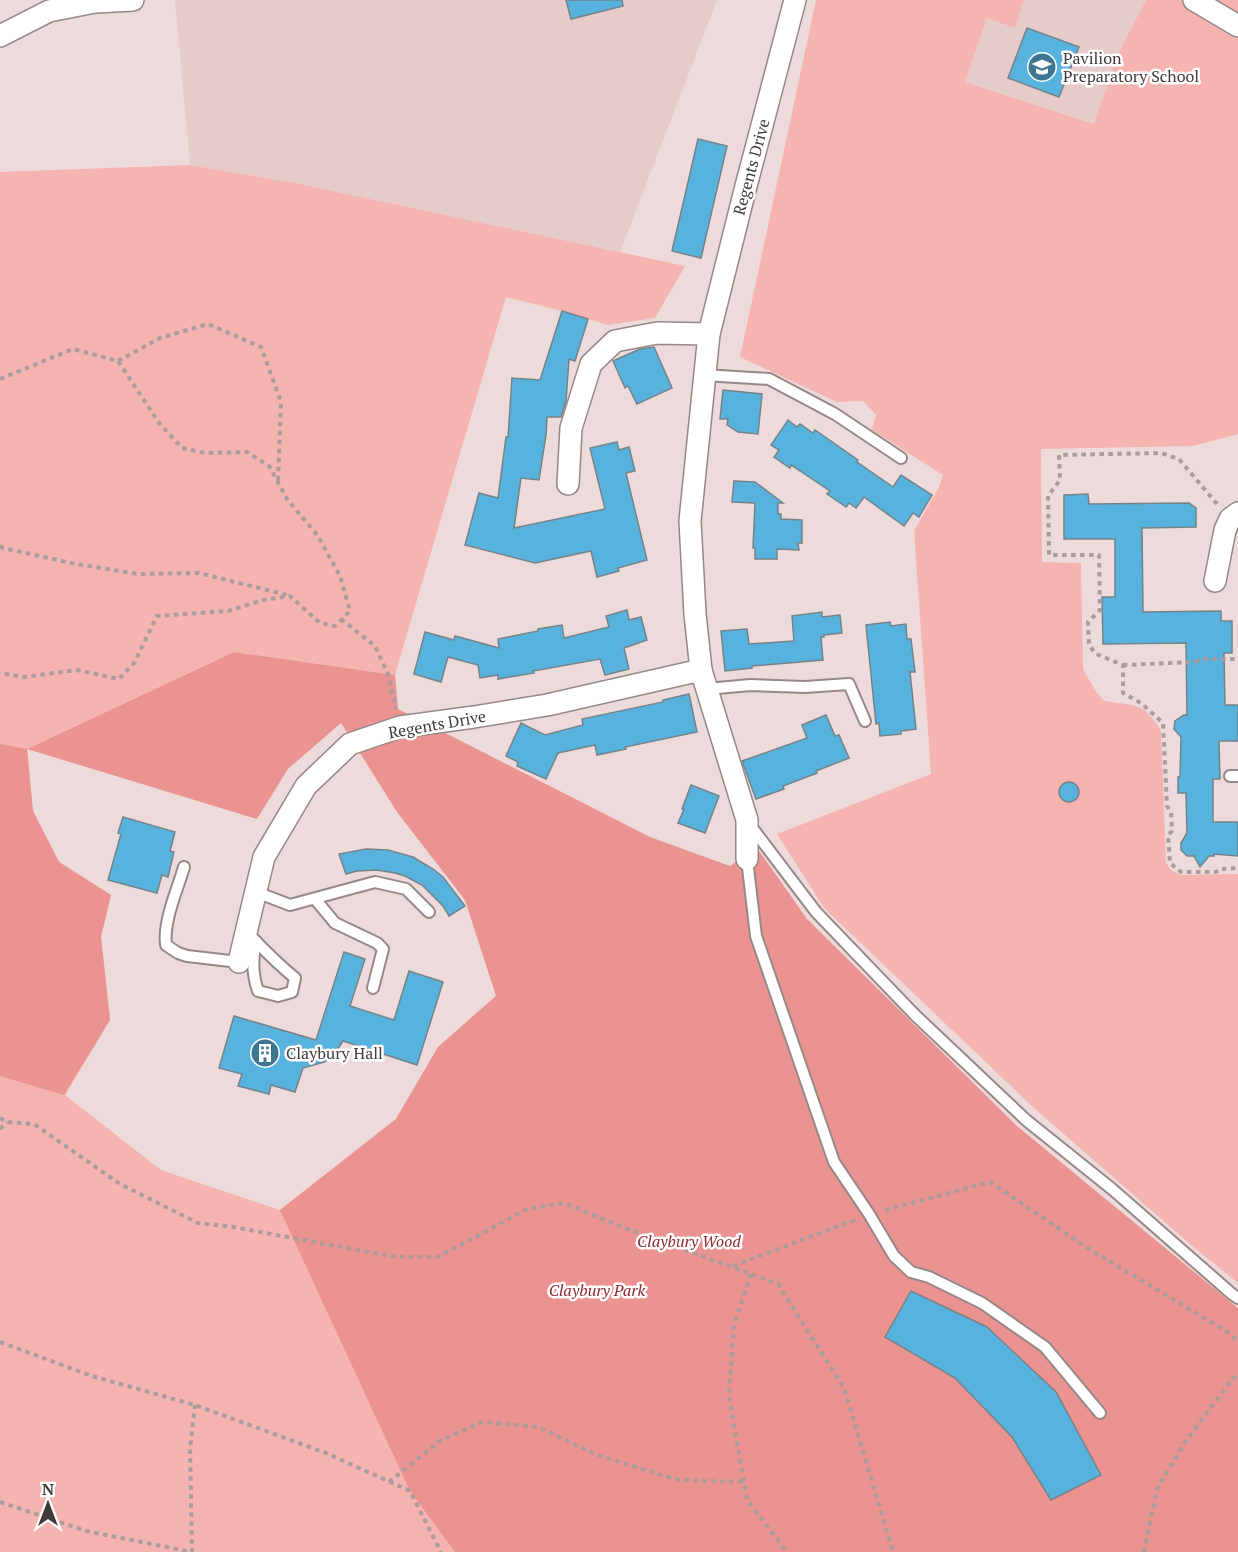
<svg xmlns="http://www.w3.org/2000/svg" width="1238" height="1552" viewBox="0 0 1238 1552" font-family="'PT Serif',serif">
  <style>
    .built { fill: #e5cbca }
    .green { fill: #f6b4b1 }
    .forest { fill: #eb9391 }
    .building { fill: #57b3dd; stroke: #758389; stroke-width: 1.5 }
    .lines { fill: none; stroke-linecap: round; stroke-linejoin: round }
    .service-casing { stroke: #978887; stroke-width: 14 }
    .minor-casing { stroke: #978887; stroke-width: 24 }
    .path { stroke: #a99c9b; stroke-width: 4; stroke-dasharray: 4.5 4.5; stroke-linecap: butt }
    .service { stroke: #fff; stroke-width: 10 }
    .minor { stroke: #fff; stroke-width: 21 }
    .labels { text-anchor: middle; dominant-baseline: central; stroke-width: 5; stroke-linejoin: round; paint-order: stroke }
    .poi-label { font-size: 16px; fill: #403a39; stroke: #fff; text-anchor: start }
    .street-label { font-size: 16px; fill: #403a39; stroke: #fff }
    .park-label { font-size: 16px; font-style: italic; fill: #902a31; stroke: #fff }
  </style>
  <rect width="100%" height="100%" fill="#ecdbda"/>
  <g class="built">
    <polygon points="175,0 717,0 620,252 295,183 190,165"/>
    <polygon points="1024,0 1146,0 1119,52 1095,124 965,82 987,18 1015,27"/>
  </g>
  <g class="green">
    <path d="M816,0H1024L1015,28L987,18L965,82L1094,124L1119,52L1146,0H1238V434L1193,446L1041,449L1042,562L1081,563L1083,669L1095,690L1104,701C1134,706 1144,701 1161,731L1166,863L1171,870L1181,875L1238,874V1283L1191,1245L1034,1108L824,908L777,834L931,774L914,531L939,487L943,475L872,430L876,415L863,401L837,402L740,357Z"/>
    <polygon points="190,165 295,183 685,266 655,318 608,325 562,311 506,297 395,675 234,652 27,749 33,811 59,862 111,895 101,937 110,1020 65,1095 161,1170 280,1210 396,1119 438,1047 496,996 994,1552 0,1552 0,172"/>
  </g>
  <polygon class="forest" points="234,652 395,675 398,709 650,837 730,866 757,848 807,919 1017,1126 1238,1308 1238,1552 455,1552 410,1491 280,1210 396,1119 438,1047 496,996 465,900 397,812 341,723 288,769 257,819 27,749 33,811 59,862 111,895 101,937 110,1020 64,1095 0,1076 0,744 27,749"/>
  <g class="building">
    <polygon points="566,0 622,0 623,6 571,19"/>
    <polygon points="1027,28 1079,47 1059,97 1008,78"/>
    <polygon points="698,139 727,146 701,258 672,251"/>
    <polygon points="562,311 588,319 575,361 569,359 566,401 561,417 547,417 546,435 539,480 521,478 514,528 605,509 590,448 617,442 619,450 629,447 635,471 626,473 647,560 618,568 619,571 597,577 591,551 535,563 465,545 479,493 498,498 506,437 508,437 512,378 540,380"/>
    <polygon points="654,347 672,388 637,404 628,386 625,388 613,361 640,349"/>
    <polygon points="723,390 762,394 758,434 738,432 727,425 728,419 720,419"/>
    <polygon points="788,420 797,427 800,424 813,433 815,430 858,460 857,462 893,487 901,475 932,495 919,517 913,513 904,526 864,497 856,508 849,503 846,507 827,494 830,491 791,465 790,468 774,457 779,450 771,445"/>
    <polygon points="734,481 755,482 783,503 778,503 778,514 781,514 781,519 802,520 802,543 798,543 799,550 777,549 777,559 755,559 755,548 753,548 755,503 732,502"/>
    <polygon points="1088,494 1089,504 1189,503 1196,508 1196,527 1142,528 1143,612 1221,611 1221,621 1232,621 1232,653 1224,653 1225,705 1238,705 1238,741 1219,741 1220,779 1213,779 1213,822 1238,822 1238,856 1214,854 1214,856 1209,856 1200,867 1194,856 1187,856 1181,850 1181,843 1187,833 1186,793 1178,793 1178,777 1180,777 1181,737 1174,729 1175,721 1184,715 1187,715 1186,643 1103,644 1102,597 1115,597 1115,539 1064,539 1064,495"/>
    <polygon points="627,610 629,620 641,617 647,640 624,648 629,669 605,675 600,659 533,671 534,673 498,679 498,675 480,678 478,665 448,657 441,682 414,674 425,632 454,640 455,636 499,648 498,639 538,631 538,629 562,625 564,638 609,627 606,616"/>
    <polygon points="822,612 822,617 840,615 842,633 824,635 824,637 821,637 823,660 752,666 752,668 725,671 721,631 747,629 749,644 794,641 792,616"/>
    <polygon points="890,622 891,626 906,624 907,639 911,639 915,672 910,672 916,729 901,731 901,734 880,736 879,723 876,724 866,625"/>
    <polygon points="689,694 697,732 625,747 626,749 597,755 595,745 558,753 546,779 517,766 518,762 506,756 521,723 545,735 583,725 582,719 663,702 663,700"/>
    <polygon points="826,715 835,736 839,735 849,758 816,771 817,773 783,786 784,789 756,799 742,761 807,738 802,725"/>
    <circle cx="1069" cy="792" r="10"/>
    <polygon points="691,785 719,796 705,833 678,823 684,809 682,809"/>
    <polygon points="123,817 175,832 170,851 174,852 168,877 162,875 157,893 108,880 121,834 118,833"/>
    <polygon points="366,849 388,850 413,857 433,869 443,877 465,906 449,916 443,906 422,885 405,876 395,873 377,870 357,871 346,874 339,854"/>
    <polygon points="344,952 365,959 350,1006 394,1020 409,971 443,982 417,1065 343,1041 334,1055 324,1062 303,1068 295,1092 271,1085 269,1094 238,1086 242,1074 219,1068 234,1016 316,1040"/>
    <polygon points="911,1291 987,1327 1056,1392 1101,1475 1051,1500 1012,1437 955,1378 885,1337"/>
  </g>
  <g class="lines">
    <g class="service-casing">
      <g id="service">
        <polyline points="704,375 769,379 835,414 901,458"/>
        <polyline points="707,689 750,685 805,687 849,684 865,721"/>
        <polyline points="1230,776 1238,776"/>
        <polyline points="750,825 816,912 915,1015 1026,1120 1112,1189 1232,1294 1238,1298"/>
        <polyline points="747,859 756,936 834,1162 869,1214 894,1256 911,1272 929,1277 982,1303 1045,1347 1100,1413"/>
        <path d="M184,867C177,891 163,921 166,945L178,953L187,956L239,962"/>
        <polyline points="256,892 290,905 375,882 406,889 429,912"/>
        <polyline points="315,899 335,923 377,943 383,949 373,988"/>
        <path d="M247,932C262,948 278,964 295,978L292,992L278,996L258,991C252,974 252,958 256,941"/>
      </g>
    </g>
    <g class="minor-casing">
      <g id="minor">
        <polyline points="1194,0 1238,26"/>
        <polyline points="0,36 49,11 95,2 133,0"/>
        <polyline points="568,484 571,428 591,364 615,341 657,333 709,334"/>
        <polyline points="1215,581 1225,530 1230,519 1238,513"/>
        <polyline points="747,859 747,820 701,670 695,614 690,521 709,334 745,190 795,0"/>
        <polyline points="239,962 264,857 306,786 350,744 400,727 474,717 547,705 701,670"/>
      </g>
    </g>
    <g class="path">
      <polyline points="118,361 160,338 208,324 261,347 281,402 278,481"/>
      <polyline points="0,379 73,349 118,361 159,423 182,448 205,453 247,452 269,466 287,499 318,536 340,576 350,611 335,626 320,623 290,596 263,600 228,611 157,616 134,663 119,679 77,670 24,677 0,673"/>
      <polyline points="1217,504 1179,459 1161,453 1059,455 1060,480 1048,496 1049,555 1099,555 1100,610 1088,622 1089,645 1096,654 1123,665 1123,693 1141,703 1163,723 1167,806 1171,812 1172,831 1168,835 1170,863 1181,872 1216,872 1220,869 1238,868"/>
      <polyline points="0,546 3,548 76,564 138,574 199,573 287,595"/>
      <polyline points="341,619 375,646 388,674 396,709"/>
      <polyline points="1123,665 1195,662 1200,659 1238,659"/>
      <polyline points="0,1118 7,1122 34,1124 120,1184 198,1223 233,1227 396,1257 438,1257 527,1209 564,1203 625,1228 778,1284 844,1388 893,1552"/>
      <polyline points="0,1129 7,1122"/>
      <polyline points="885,1210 990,1182 1089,1249 1231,1334 1238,1342"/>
      <polyline points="733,1266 855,1220"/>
      <polyline points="751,1274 734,1325 729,1395 747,1500 787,1552"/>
      <polyline points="0,1342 92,1376 195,1405 326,1453 410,1491 441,1552"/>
      <polyline points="389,1482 441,1440 483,1422 538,1427 597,1455 678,1480 744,1482"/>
      <polyline points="0,1502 86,1531 192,1552 190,1449 195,1405"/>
      <polyline points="1144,1552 1157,1489 1185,1442 1233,1378 1238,1376"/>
    </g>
    <use href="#service" class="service"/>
    <use href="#minor" class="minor"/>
  </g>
  <defs>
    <g id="school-disc" transform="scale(1.5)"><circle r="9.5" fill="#3d7690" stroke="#fff"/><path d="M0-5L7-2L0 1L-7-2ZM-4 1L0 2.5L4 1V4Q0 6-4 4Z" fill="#fff"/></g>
    <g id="building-disc" transform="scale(1.5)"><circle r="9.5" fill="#3d7690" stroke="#fff"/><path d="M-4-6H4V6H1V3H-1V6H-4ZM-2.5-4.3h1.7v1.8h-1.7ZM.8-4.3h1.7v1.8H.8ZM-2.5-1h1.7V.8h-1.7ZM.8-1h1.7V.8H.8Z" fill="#fff"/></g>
  </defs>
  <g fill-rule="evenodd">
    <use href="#school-disc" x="1042" y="67"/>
    <use href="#building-disc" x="265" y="1053"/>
  </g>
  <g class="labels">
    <g class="poi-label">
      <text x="1063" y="58">Pavilion<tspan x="1063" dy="18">Preparatory School</tspan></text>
      <text x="286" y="1053">Claybury Hall</text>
    </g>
    <g class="street-label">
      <text transform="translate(751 167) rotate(-75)">Regents Drive</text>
      <text transform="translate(437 724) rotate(-10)">Regents Drive</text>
    </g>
    <g class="park-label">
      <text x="689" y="1241">Claybury Wood</text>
      <text x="597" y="1290">Claybury Park</text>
    </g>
  </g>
  <g transform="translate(48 1504)" stroke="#ffffff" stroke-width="4.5" paint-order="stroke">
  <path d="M0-4.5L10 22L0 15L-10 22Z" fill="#403a39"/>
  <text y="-9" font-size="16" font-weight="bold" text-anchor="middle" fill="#403a39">N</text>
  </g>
</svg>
